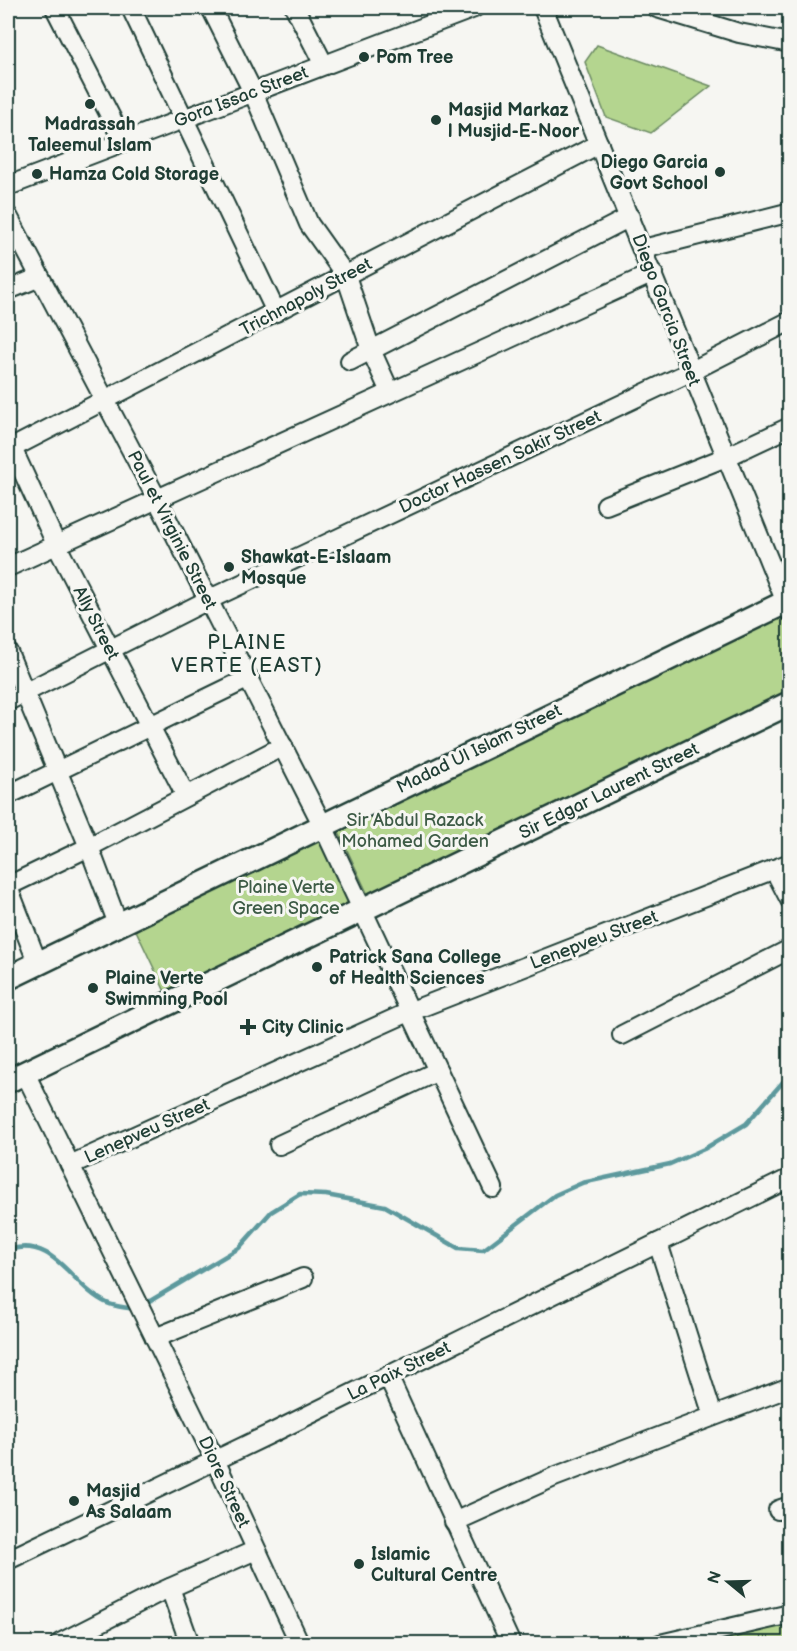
<svg xmlns="http://www.w3.org/2000/svg" width="797" height="1651" viewBox="0 0 797 1651" font-family="'Balsamiq Sans',sans-serif">
  <style>
    .green { fill: #b4d58f; stroke: #6a8962; stroke-width: 1.5 }
    .lines { fill: none; stroke-linecap: round; stroke-linejoin: round }
    .stream { stroke: #5d999d; stroke-width: 4.5 }
    .minor-casing { stroke: #1f3d34; stroke-width: 22 }
    .major-casing { stroke: #1f3d34; stroke-width: 27 }
    .minor { stroke: #f6f6f2; stroke-width: 18 }
    .major { stroke: #f6f6f2; stroke-width: 22 }
    .poi-dot { fill: #1f3d34; stroke: #f6f6f2; stroke-width: 2 }
    .labels { text-anchor: middle; dominant-baseline: central; stroke-width: 6; stroke-linejoin: round; paint-order: stroke }
    .poi-label { font-size: 18px; font-weight: bold; fill: #1f3d34; stroke: #f6f6f2; text-anchor: start }
    .street-label { font-size: 18px; fill: #1f3d34; stroke: #f6f6f2 }
    .park-label { font-size: 18px; fill: #3d5b46; stroke: #f6f6f2 }
    .neighbourhood-label { font-size: 20px; letter-spacing: 1.5px; fill: #1f3d34; stroke: #f6f6f2 }
  </style>
  <rect width="100%" height="100%" fill="#f6f6f2"/>
  <filter id="ink" filterUnits="userSpaceOnUse"><feTurbulence type="fractalNoise" baseFrequency=".0167" numOctaves="2"/><feDisplacementMap in="SourceGraphic" scale="12" xChannelSelector="R" yChannelSelector="G"/><feConvolveMatrix kernelMatrix="1 2 1 2 8 2 1 2 1" color-interpolation-filters="sRGB"/></filter>
  <g filter="url(#ink)">
    <g class="green">
      <polygon points="597,45 711,86 651,133 606,117 585,62"/>
      <polygon points="781,611 789,628 789,693 370,899 334,822"/>
      <polygon points="323,833 359,910 169,1000 133,924"/>
      <polygon points="789,1623 789,1643 702,1644 788,1624"/>
    </g>
    <g class="lines">
      <g class="stream">
        <path d="M8,1250C56,1235 71,1287 107,1303C115,1307 125,1307 134,1309"/>
        <polyline points="145,1304 239,1248 271,1212 300,1194 326,1195 385,1206 458,1248 483,1250 555,1195 582,1183 670,1164 704,1149 746,1124 790,1074"/>
      </g>
      <g class="minor-casing">
        <g id="minor">
          <polyline points="55,8 123,141"/>
          <polyline points="131,8 276,312"/>
          <polyline points="211,8 253,92 309,224 346,276 371,350 390,392"/>
          <polyline points="295,8 324,65"/>
          <polyline points="543,8 790,612"/>
          <polyline points="657,8 739,33 790,43"/>
          <polyline points="8,186 474,8"/>
          <polyline points="8,216 157,499 322,824 493,1188"/>
          <polyline points="643,249 787,213"/>
          <polyline points="8,290 40,277"/>
          <polyline points="350,361 630,217"/>
          <polyline points="606,505 726,457 790,427"/>
          <polyline points="8,567 653,273"/>
          <polyline points="8,652 89,847 118,924"/>
          <polyline points="8,701 208,600 690,372 790,321"/>
          <polyline points="8,795 249,678"/>
          <polyline points="186,796 57,546 12,448 599,144"/>
          <polyline points="774,869 790,900"/>
          <polyline points="8,886 89,847 283,746"/>
          <polyline points="8,887 38,964"/>
          <polyline points="622,1035 790,949"/>
          <polyline points="25,1073 215,1460 300,1644"/>
          <polyline points="279,1145 438,1071"/>
          <polyline points="70,1165 409,1012 790,863"/>
          <polyline points="658,1243 713,1416"/>
          <polyline points="155,1338 303,1278"/>
          <polyline points="388,1376 511,1644"/>
          <polyline points="778,1510 790,1506"/>
          <polyline points="454,1522 554,1477 790,1387"/>
          <polyline points="8,1560 272,1433 790,1178"/>
          <polyline points="170,1588 190,1644"/>
          <polyline points="60,1643 156,1594 256,1550"/>
          <polyline points="660,1644 790,1614"/>
        </g>
      </g>
      <g class="major-casing">
        <g id="major">
          <polyline points="8,978 790,600"/>
          <polyline points="8,1081 790,703"/>
        </g>
      </g>
      <use href="#minor" class="minor"/>
      <use href="#major" class="major"/>
    </g>
  </g>
  <g class="poi-dot">
    <circle cx="364" cy="57" r="6"/>
    <circle cx="90" cy="104" r="6"/>
    <circle cx="436" cy="120" r="6"/>
    <circle cx="720" cy="172" r="6"/>
    <circle cx="37" cy="174" r="6"/>
    <circle cx="229" cy="567" r="6"/>
    <circle cx="317" cy="967" r="6"/>
    <circle cx="93" cy="988" r="6"/>
    <path d="M245 1018h6v6h6v6h-6v6h-6v-6h-6v-6h6z"/>
    <circle cx="74" cy="1501" r="6"/>
    <circle cx="359" cy="1564" r="6"/>
  </g>
  <g class="labels">
    <g class="poi-label">
      <text x="376" y="57">Pom Tree</text>
      <text x="448" y="110">Masjid Markaz<tspan x="448" dy="21">| Musjid-E-Noor</tspan></text>
      <text x="90" y="124" text-anchor="middle">Madrassah<tspan x="90" dy="21">Taleemul Islam</tspan></text>
      <text x="708" y="162" text-anchor="end">Diego Garcia<tspan x="708" dy="21">Govt School</tspan></text>
      <text x="49" y="174">Hamza Cold Storage</text>
      <text x="241" y="557">Shawkat-E-Islaam<tspan x="241" dy="21">Mosque</tspan></text>
      <text x="329" y="957">Patrick Sana College<tspan x="329" dy="21">of Health Sciences</tspan></text>
      <text x="105" y="978">Plaine Verte<tspan x="105" dy="21">Swimming Pool</tspan></text>
      <text x="262" y="1027">City Clinic</text>
      <text x="86" y="1491">Masjid<tspan x="86" dy="21">As Salaam</tspan></text>
      <text x="371" y="1554">Islamic<tspan x="371" dy="21">Cultural Centre</tspan></text>
    </g>
    <g class="street-label">
      <text transform="translate(241 97) rotate(-21)">Gora Issac Street</text>
      <text transform="translate(306 297) rotate(-28)">Trichnapoly Street</text>
      <text transform="translate(666 310) rotate(69)">Diego Garcia Street</text>
      <text transform="translate(500 462) rotate(-25)">Doctor Hassen Sakir Street</text>
      <text transform="translate(172 530) rotate(63)">Paul et Virginie Street</text>
      <text transform="translate(96 623) rotate(63)">Ally Street</text>
      <text transform="translate(479 749) rotate(-26)">Madad Ul Islam Street</text>
      <text transform="translate(609 791) rotate(-26)">Sir Edgar Laurent Street</text>
      <text transform="translate(594 940) rotate(-21)">Lenepveu Street</text>
      <text transform="translate(147 1131) rotate(-24)">Lenepveu Street</text>
      <text transform="translate(399 1371) rotate(-26)">La Paix Street</text>
      <text transform="translate(224 1482) rotate(65)">Diore Street</text>
    </g>
    <g class="park-label">
      <text x="415" y="820">Sir Abdul Razack<tspan x="415" dy="21">Mohamed Garden</tspan></text>
      <text x="286" y="887">Plaine Verte<tspan x="286" dy="21">Green Space</tspan></text>
    </g>
    <g class="neighbourhood-label">
      <text x="247" y="643">PLAINE<tspan x="247" dy="23">VERTE (EAST)</tspan></text>
    </g>
  </g>
  <rect width="797" height="1651" fill="none" stroke="#f6f6f2" stroke-width="30"/>
  <rect x="15" y="15" width="767" height="1621" fill="none" stroke="#1f3d34" stroke-width="2" filter="url(#ink)"/>
  <g transform="translate(728 1582) rotate(289)" stroke="#f6f6f2" stroke-width="4.5" paint-order="stroke">
  <path d="M0-4.5L10 22L0 15L-10 22Z" fill="#1f3d34"/>
  <text y="-9" font-size="16" font-weight="bold" text-anchor="middle" fill="#1f3d34">N</text>
  </g>
</svg>
